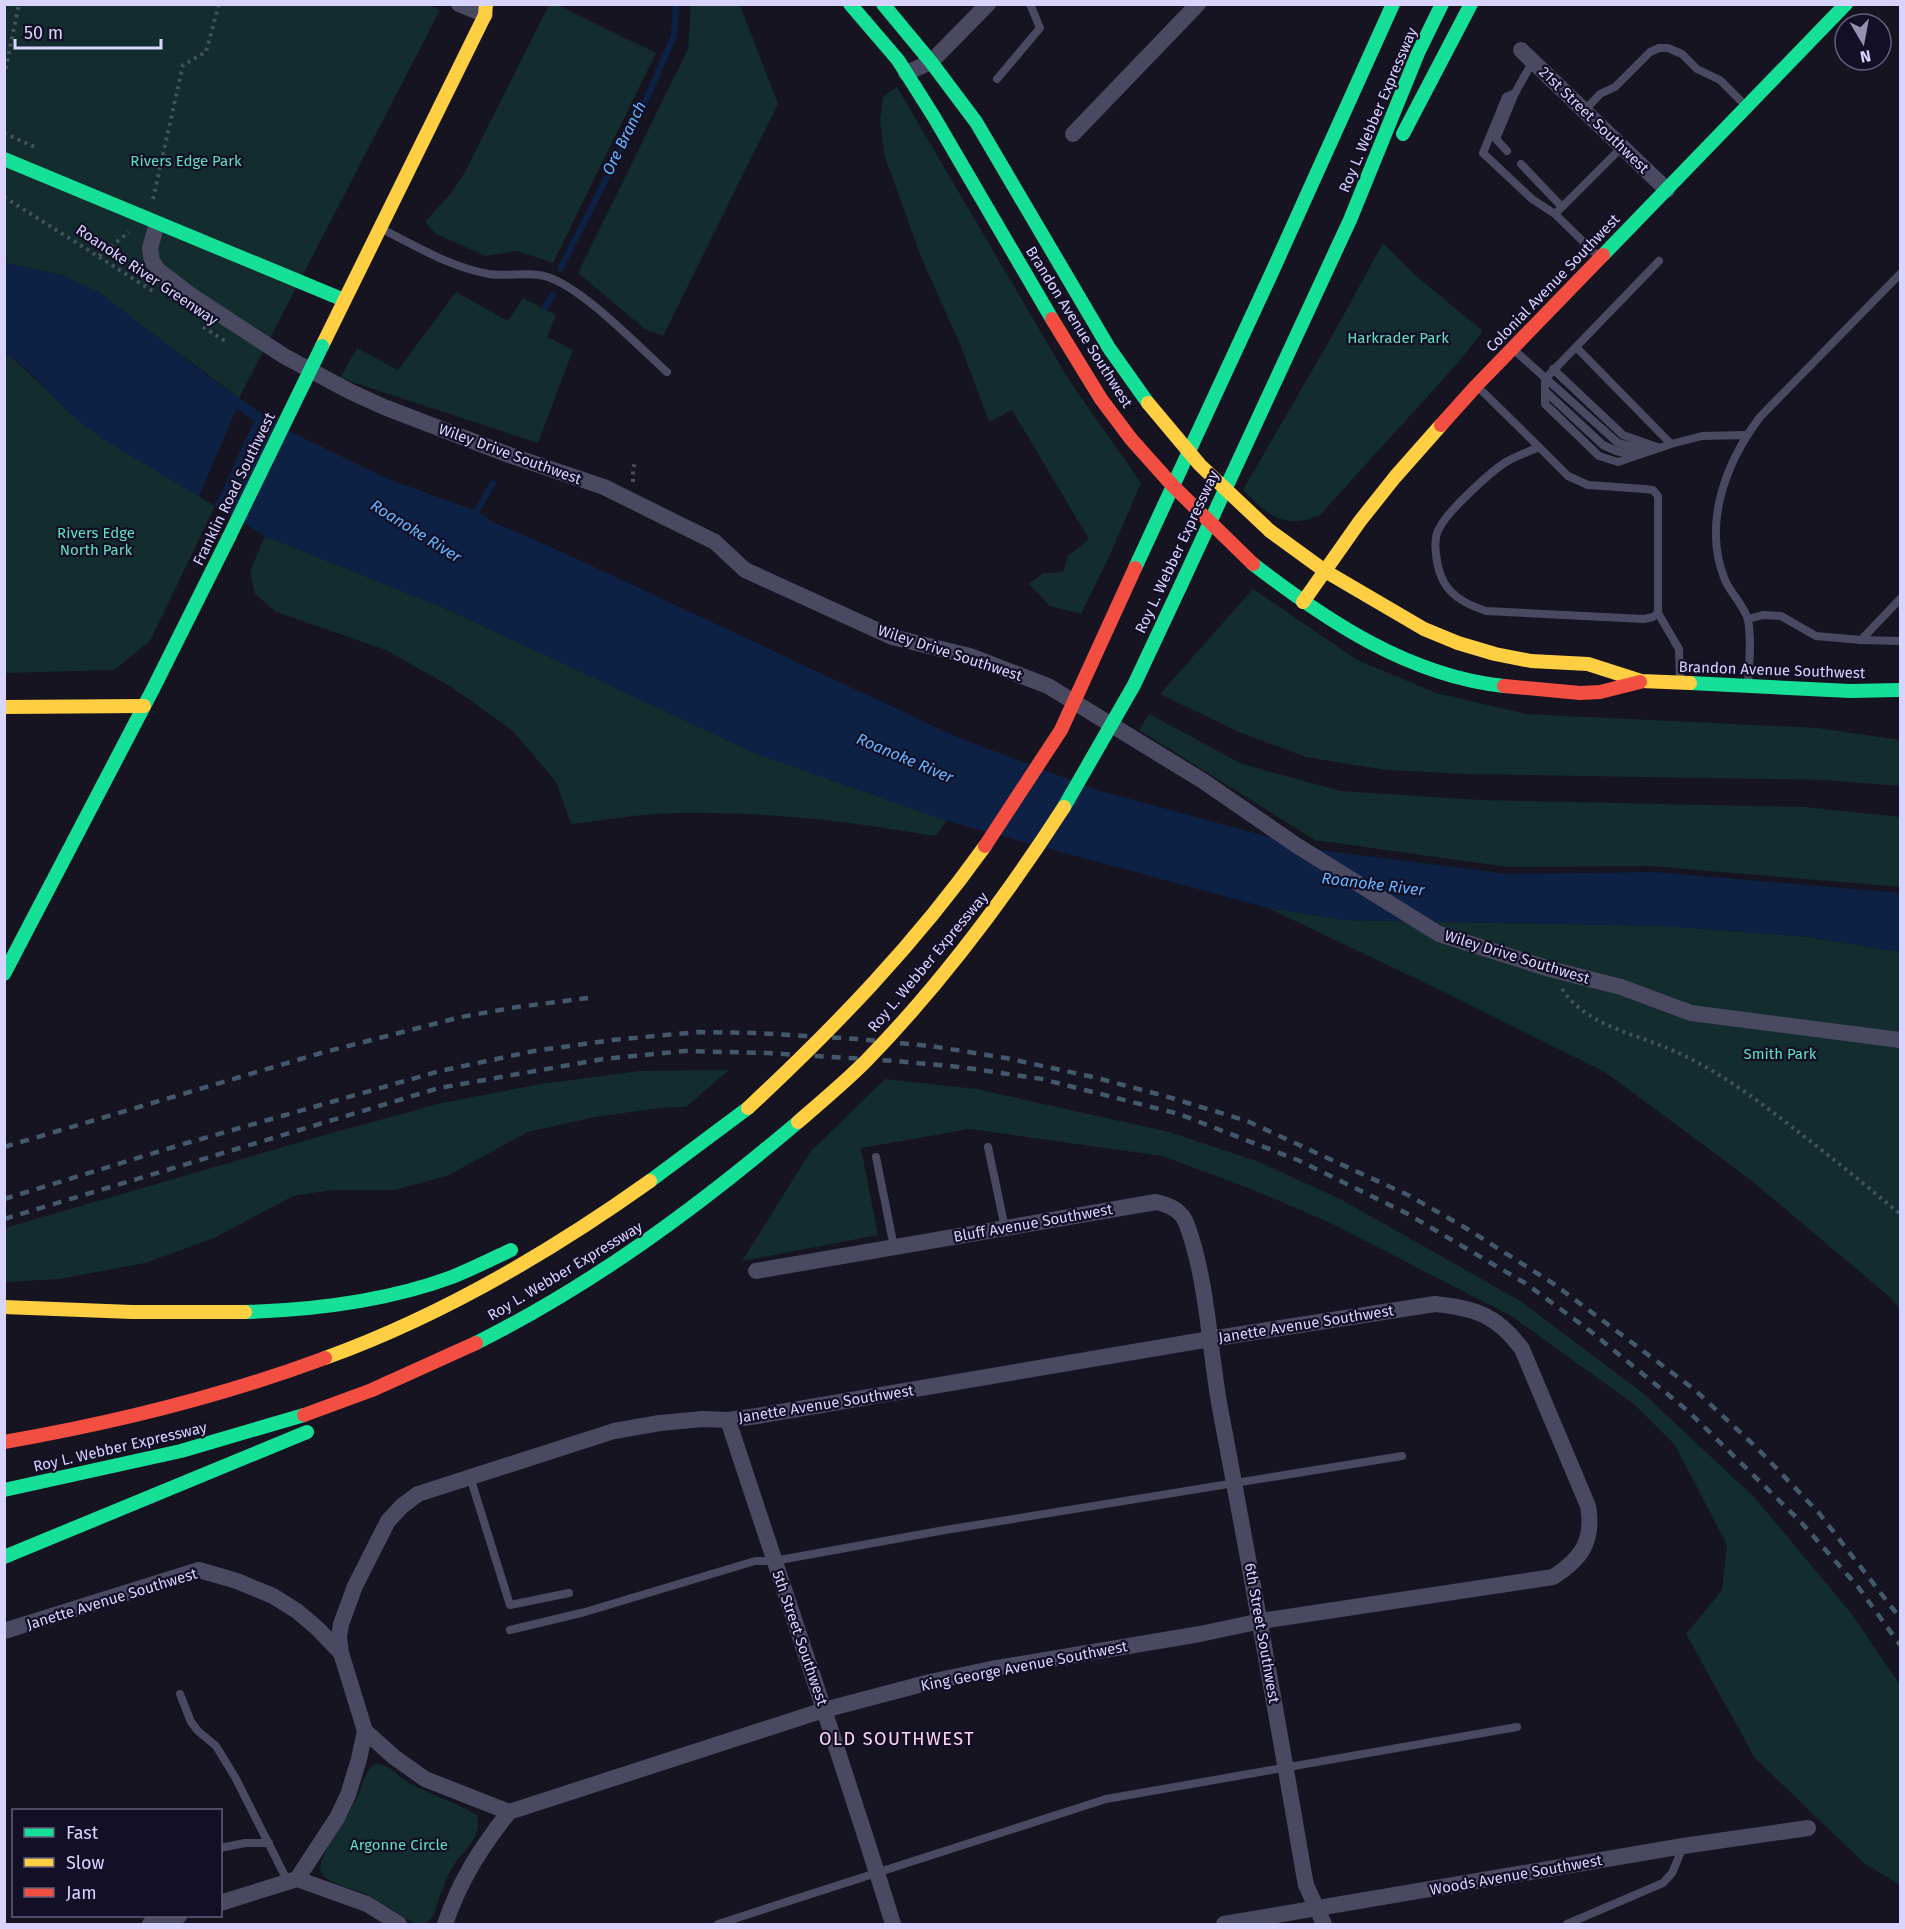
<svg xmlns="http://www.w3.org/2000/svg" width="1905" height="1929" viewBox="0 0 1905 1929" font-family="'Fira Sans',sans-serif">
  <style>
    .green { fill: #132c2d }
    .water { fill: #0d2144 }
    .pier { fill: #161421 }
    .lines { fill: none; stroke-linecap: round; stroke-linejoin: round }
    .stream { stroke: #0d2144; stroke-width: 6 }
    .path { stroke: #44505f; stroke-width: 4; stroke-dasharray: 3 4.5; stroke-linecap: butt }
    .lane { stroke: #4a4962; stroke-width: 8 }
    .street { stroke: #4a4962; stroke-width: 16 }
    .fast { stroke: #16e098; stroke-width: 14 }
    .slow { stroke: #ffcf43; stroke-width: 14 }
    .jam { stroke: #f24e42; stroke-width: 14 }
    .rail { stroke: #43596b; stroke-width: 4.5; stroke-dasharray: 9 8; stroke-linecap: butt }
    .fast-bridge { stroke: #16e098; stroke-width: 14 }
    .slow-bridge { stroke: #ffcf43; stroke-width: 14 }
    .jam-bridge { stroke: #f24e42; stroke-width: 14 }
    .labels { text-anchor: middle; dominant-baseline: central; stroke-width: 4.5; stroke-linejoin: round; paint-order: stroke }
    .street-label { font-size: 15px; fill: #d9d4ff; stroke: #130f26 }
    .park-label { font-size: 15px; fill: #5fe0c0; stroke: #130f26 }
    .water-label { font-size: 16px; font-style: italic; fill: #62b6ff; stroke: #130f26 }
    .quarter-label { font-size: 18px; letter-spacing: 1.5px; fill: #ffd6f0; stroke: #130f26 }
  </style>
  <rect width="100%" height="100%" fill="#161421"/>
  <g class="green">
    <polygon points="426,4 440,10 239,398 172,348 62,275 5,263 5,5"/>
    <polygon points="691,4 740,5 778,104 663,336 645,329 578,273 688,49"/>
    <polygon points="549,5 557,5 656,53 553,263 518,251 486,256 436,234 425,222 451,193 465,172"/>
    <polygon points="897,87 1069,380 1141,483 1108,559 1081,614 1050,606 1029,584 1044,573 1063,572 1068,556 1089,539 1012,410 989,422 962,349 921,257 884,154 880,119 883,97"/>
    <path d="M1383,243L1416,276L1483,331L1456,365L1320,515C1283,531 1268,514 1243,490L1336,329Z"/>
    <polygon points="456,292 508,321 523,298 556,315 547,337 573,350 538,443 340,378 357,348 398,370"/>
    <polygon points="4,354 12,358 28,372 85,426 215,506 150,641 114,670 5,673"/>
    <path d="M265,536L449,610L754,752L947,821L935,836C848,821 764,811 675,813C641,814 605,820 571,824L556,782L513,731L453,688L386,650L276,612L255,594L250,571Z"/>
    <polygon points="1253,589 1357,660 1436,693 1526,714 1818,728 1900,740 1900,786 1824,780 1467,774 1386,770 1306,757 1239,732 1160,694"/>
    <polygon points="1149,714 1242,764 1341,791 1481,800 1805,807 1900,817 1900,887 1650,866 1507,867 1315,840 1139,730"/>
    <polygon points="1268,908 1346,920 1666,926 1809,937 1900,952 1900,1310 1891,1298 1752,1181 1605,1072 1436,988"/>
    <polygon points="729,1070 686,1107 659,1108 595,1117 528,1132 447,1176 394,1190 331,1190 293,1196 214,1238 145,1263 59,1279 5,1282 5,1228 321,1136 442,1103 541,1084 640,1071"/>
    <polygon points="885,1079 976,1089 1169,1132 1259,1162 1342,1200 1522,1302 1644,1394 1755,1498 1851,1613 1900,1685 1900,1885 1865,1864 1755,1758 1686,1634 1722,1590 1727,1545 1675,1445 1635,1405 1513,1317 1333,1224 1251,1189 1162,1156 970,1129 861,1148 878,1235 742,1261 811,1151"/>
    <path d="M378,1764C391,1765 397,1776 409,1783C431,1795 456,1802 477,1815C483,1839 463,1849 452,1868C444,1882 438,1901 433,1917C429,1921 424,1925 417,1924C412,1924 376,1898 366,1894C355,1889 325,1883 321,1872C316,1859 340,1831 346,1818C350,1810 355,1802 359,1794C362,1786 364,1775 370,1768C373,1764 373,1765 378,1764Z"/>
  </g>
  <path class="water" d="M4,263L62,275L99,292L216,382L285,429L388,479L477,511L493,522L562,552L957,737L1097,790L1313,849L1507,874L1655,872L1900,893V952L1809,937L1666,926L1346,920L1268,908L947,821L754,753L449,610L265,536L103,439C91,431 80,423 70,413C49,394 30,367 5,354Z"/>
  <polygon class="pier" points="237,408 254,421 215,506 199,496"/>
  <g class="lines">
    <g class="stream">
      <polyline points="560,269 641,111 674,36 676,4"/>
      <polyline points="545,307 553,295"/>
      <polyline points="474,516 493,483"/>
    </g>
    <g class="path">
      <polyline points="4,76 19,4"/>
      <polyline points="4,133 37,148"/>
      <polyline points="4,197 156,293"/>
      <polyline points="153,199 183,65 206,52 219,4"/>
      <polyline points="99,256 129,232"/>
      <polyline points="203,327 225,341"/>
      <polyline points="633,482 633,470 635,462"/>
      <path d="M1562,989C1585,1024 1631,1033 1667,1048C1716,1068 1760,1102 1801,1134C1835,1160 1868,1187 1900,1214"/>
    </g>
    <g class="lane">
      <polyline points="997,79 1040,28 1030,4"/>
      <polyline points="1515,93 1506,97 1483,153 1532,199 1555,214 1599,257"/>
      <polyline points="1584,111 1600,94 1615,87 1650,52 1659,48 1668,48 1682,54 1697,69 1720,80 1747,107"/>
      <polyline points="1507,151 1496,139 1515,93 1533,61"/>
      <polyline points="1521,164 1562,207"/>
      <polyline points="1555,214 1622,147"/>
      <path d="M384,230C417,247 451,267 489,274C508,277 530,271 548,277C585,290 637,345 667,372"/>
      <polyline points="1659,261 1545,379 1545,404 1599,456 1618,462 1671,444"/>
      <polyline points="1576,347 1671,444 1702,436 1746,435"/>
      <polyline points="1514,350 1618,443 1650,451"/>
      <polyline points="1553,369 1623,435 1660,448"/>
      <polyline points="1477,386 1539,447"/>
      <polyline points="1545,391 1603,445 1616,451 1635,455"/>
      <path d="M1539,447L1568,476L1588,485L1645,489L1653,490L1658,496V613L1653,617L1644,619L1486,611C1455,601 1439,587 1436,554C1435,546 1435,534 1440,527C1448,511 1490,472 1506,462C1516,456 1528,452 1539,447Z"/>
      <polyline points="1658,613 1679,649 1680,681"/>
      <polyline points="1748,619 1763,615 1781,616 1816,636 1861,640 1900,641"/>
      <polyline points="1861,640 1900,599"/>
      <path d="M1748,684C1749,664 1752,640 1748,620C1744,605 1731,594 1725,580C1702,524 1726,462 1760,417L1900,274"/>
      <polyline points="988,1147 1005,1228"/>
      <polyline points="876,1157 894,1247"/>
      <polyline points="470,1477 510,1605 569,1593"/>
      <polyline points="510,1630 585,1612 755,1561 774,1561 945,1530 1402,1456"/>
      <polyline points="180,1694 191,1722 198,1731 216,1746 235,1777 288,1882"/>
      <polyline points="220,1848 245,1843 269,1843"/>
      <polyline points="718,1924 1106,1799 1517,1727"/>
      <polyline points="1567,1924 1663,1883 1672,1873 1683,1847"/>
    </g>
    <g class="street">
      <polyline points="459,4 485,15"/>
      <polyline points="1521,50 1667,190"/>
      <polyline points="906,73 931,62 988,4"/>
      <polyline points="1073,134 1198,4"/>
      <polyline points="157,224 150,248 152,261 159,271 192,296 284,356 349,391 384,407 509,455 604,487 715,542 745,570 892,637 970,656 1048,686 1203,781 1296,845 1439,934 1550,969 1621,987 1691,1013 1900,1040"/>
      <path d="M756,1271L1156,1202C1169,1205 1182,1210 1187,1225C1208,1283 1209,1348 1220,1408C1249,1562 1277,1715 1303,1869L1306,1885L1324,1924"/>
      <path d="M728,1420C783,1588 841,1756 893,1924"/>
      <polyline points="4,1631 199,1570 237,1581 273,1596 297,1611 318,1629 341,1653"/>
      <polyline points="365,1731 394,1757 425,1779 509,1812"/>
      <path d="M297,1879L337,1818L348,1795L359,1759L365,1731L341,1653L339,1637L341,1624L355,1586L388,1521L402,1506L418,1494L614,1431L660,1423L703,1419L728,1420L757,1416L1210,1339L1435,1304C1475,1308 1497,1315 1522,1349L1588,1506C1594,1540 1582,1559 1553,1577L1261,1621L1200,1634L991,1669L930,1682L824,1710L509,1812C480,1849 460,1880 445,1924"/>
      <polyline points="220,1903 297,1879 367,1904 399,1924"/>
      <polyline points="150,1924 179,1916"/>
      <polyline points="1224,1924 1683,1846 1808,1828"/>
    </g>
    <g class="fast">
      <polyline points="850,4 898,60 934,117 1052,319"/>
      <polyline points="883,4 931,62 976,122 1109,348 1148,403"/>
      <polyline points="1403,134 1471,4"/>
      <polyline points="4,159 344,300"/>
      <polyline points="1603,255 1846,4"/>
      <path d="M1253,564C1327,621 1409,676 1504,686"/>
      <polyline points="1135,568 1273,270 1393,4"/>
      <polyline points="1180,587 1350,220 1418,53 1442,4"/>
      <polyline points="1690,683 1850,691 1900,690"/>
      <polyline points="4,974 153,689 229,537"/>
      <polyline points="650,1181 748,1108"/>
      <path d="M245,1312C314,1310 387,1301 452,1277C472,1269 492,1259 511,1250"/>
      <path d="M476,1343C594,1284 698,1207 798,1122"/>
      <polyline points="4,1490 181,1451 304,1415"/>
      <polyline points="4,1557 307,1432"/>
    </g>
    <g class="slow">
      <polyline points="322,346 485,15 486,4"/>
      <polyline points="1270,531 1325,571 1424,629 1458,643 1495,654 1531,661 1588,664 1641,681 1690,683"/>
      <polyline points="1303,602 1360,521 1395,477 1441,425"/>
      <polyline points="4,707 144,706"/>
      <polyline points="4,1307 132,1312 245,1312"/>
      <path d="M325,1358C441,1316 549,1253 650,1181"/>
    </g>
    <g class="jam">
      <polyline points="1052,319 1101,399 1131,439"/>
      <polyline points="1441,425 1476,386 1603,255"/>
      <polyline points="1504,686 1580,693 1600,692 1640,682"/>
      <polyline points="304,1415 372,1390 476,1343"/>
      <path d="M4,1442C114,1423 220,1397 325,1358"/>
    </g>
    <g class="rail">
      <polyline points="4,1147 321,1053 461,1017 517,1007 588,998"/>
      <polyline points="4,1199 180,1145 440,1071 534,1051 612,1040 698,1032 755,1033 857,1039 931,1046 1006,1058 1093,1077 1165,1096 1247,1121 1410,1196 1469,1230 1554,1284 1695,1390 1757,1448 1819,1513 1900,1618"/>
      <polyline points="4,1219 439,1088 603,1059 685,1051 767,1053 896,1061 960,1067 1042,1079 1179,1114 1300,1161 1406,1213 1525,1283 1589,1330 1688,1411 1799,1520 1859,1588 1900,1645"/>
    </g>
    <g class="fast-bridge">
      <polyline points="229,537 322,346"/>
      <polyline points="1064,807 1134,685 1180,587"/>
    </g>
    <g class="slow-bridge">
      <polyline points="1148,403 1200,465 1270,531"/>
      <path d="M748,1108C835,1027 916,943 985,846"/>
      <path d="M798,1122C821,1102 845,1082 866,1061C941,984 1006,897 1064,807"/>
    </g>
    <g class="jam-bridge">
      <polyline points="1131,439 1173,486 1253,564"/>
      <polyline points="985,846 1061,730 1135,568"/>
    </g>
  </g>
  <g class="labels">
    <g class="street-label">
      <text transform="translate(1378 110) rotate(-67)">Roy L. Webber Expressway</text>
      <text transform="translate(1594 120) rotate(44)">21st Street Southwest</text>
      <text transform="translate(147 275) rotate(34)">Roanoke River Greenway</text>
      <text transform="translate(1553 283) rotate(-46)">Colonial Avenue Southwest</text>
      <text transform="translate(1079 327) rotate(58)">Brandon Avenue Southwest</text>
      <text transform="translate(510 454) rotate(20)">Wiley Drive Southwest</text>
      <text transform="translate(234 489) rotate(-64)">Franklin Road Southwest</text>
      <text transform="translate(1177 552) rotate(-65)">Roy L. Webber Expressway</text>
      <text transform="translate(950 653) rotate(18)">Wiley Drive Southwest</text>
      <text transform="translate(1772 670) rotate(2)">Brandon Avenue Southwest</text>
      <text transform="translate(1517 957) rotate(17)">Wiley Drive Southwest</text>
      <text transform="translate(928 962) rotate(-50)">Roy L. Webber Expressway</text>
      <text transform="translate(1033 1223) rotate(-10)">Bluff Avenue Southwest</text>
      <text transform="translate(565 1271) rotate(-31)">Roy L. Webber Expressway</text>
      <text transform="translate(1306 1324) rotate(-9)">Janette Avenue Southwest</text>
      <text transform="translate(826 1404) rotate(-9)">Janette Avenue Southwest</text>
      <text transform="translate(120 1447) rotate(-13)">Roy L. Webber Expressway</text>
      <text transform="translate(112 1599) rotate(-17)">Janette Avenue Southwest</text>
      <text transform="translate(1262 1633) rotate(80)">6th Street Southwest</text>
      <text transform="translate(800 1638) rotate(71)">5th Street Southwest</text>
      <text transform="translate(1024 1666) rotate(-11)">King George Avenue Southwest</text>
      <text transform="translate(1516 1875) rotate(-10)">Woods Avenue Southwest</text>
    </g>
    <g class="park-label">
      <text x="186" y="161">Rivers Edge Park</text>
      <text x="1398" y="338">Harkrader Park</text>
      <text x="96" y="533">Rivers Edge<tspan x="96" dy="17">North Park</tspan></text>
      <text x="1780" y="1054">Smith Park</text>
      <text x="399" y="1845">Argonne Circle</text>
    </g>
    <g class="water-label">
      <text transform="translate(624 138) rotate(-64)">Ore Branch</text>
      <text transform="translate(416 531) rotate(32)">Roanoke River</text>
      <text transform="translate(905 758) rotate(23)">Roanoke River</text>
      <text transform="translate(1373 884) rotate(7)">Roanoke River</text>
    </g>
    <g class="quarter-label">
      <text x="897" y="1739">OLD SOUTHWEST</text>
    </g>
  </g>
  <rect width="1905" height="1929" fill="none" stroke="#d9d4ff" stroke-width="12"/>
  <rect x="12" y="1809" width="210" height="108" fill="#130f26" stroke="#625e7d" stroke-width="1.5"/>
  <rect x="24" y="1828" width="30" height="9" fill="#16e098" stroke="#625e7d" stroke-width="1.5"/>
  <text x="66" y="1839" font-size="18" fill="#d9d4ff">Fast</text>
  <rect x="24" y="1858" width="30" height="9" fill="#ffcf43" stroke="#625e7d" stroke-width="1.5"/>
  <text x="66" y="1869" font-size="18" fill="#d9d4ff">Slow</text>
  <rect x="24" y="1888" width="30" height="9" fill="#f24e42" stroke="#625e7d" stroke-width="1.5"/>
  <text x="66" y="1899" font-size="18" fill="#d9d4ff">Jam</text>
  <g transform="translate(1863 42) rotate(170)"><circle r="28" fill="#130f26" stroke="#625e7d" stroke-width="1.5"/>
  <path d="M0-4.5L10 22L0 15L-10 22Z" fill="#9591b1"/>
  <text y="-9" font-size="16" font-weight="bold" text-anchor="middle" fill="#d9d4ff">N</text>
  </g>
  <path d="M15 39v9h146v-9" fill="none" stroke="#d9d4ff" stroke-width="3"/>
  <text x="24" y="39" font-size="18" fill="#d9d4ff" stroke="#130f26" stroke-width="4.5" paint-order="stroke">50 m</text>
</svg>
